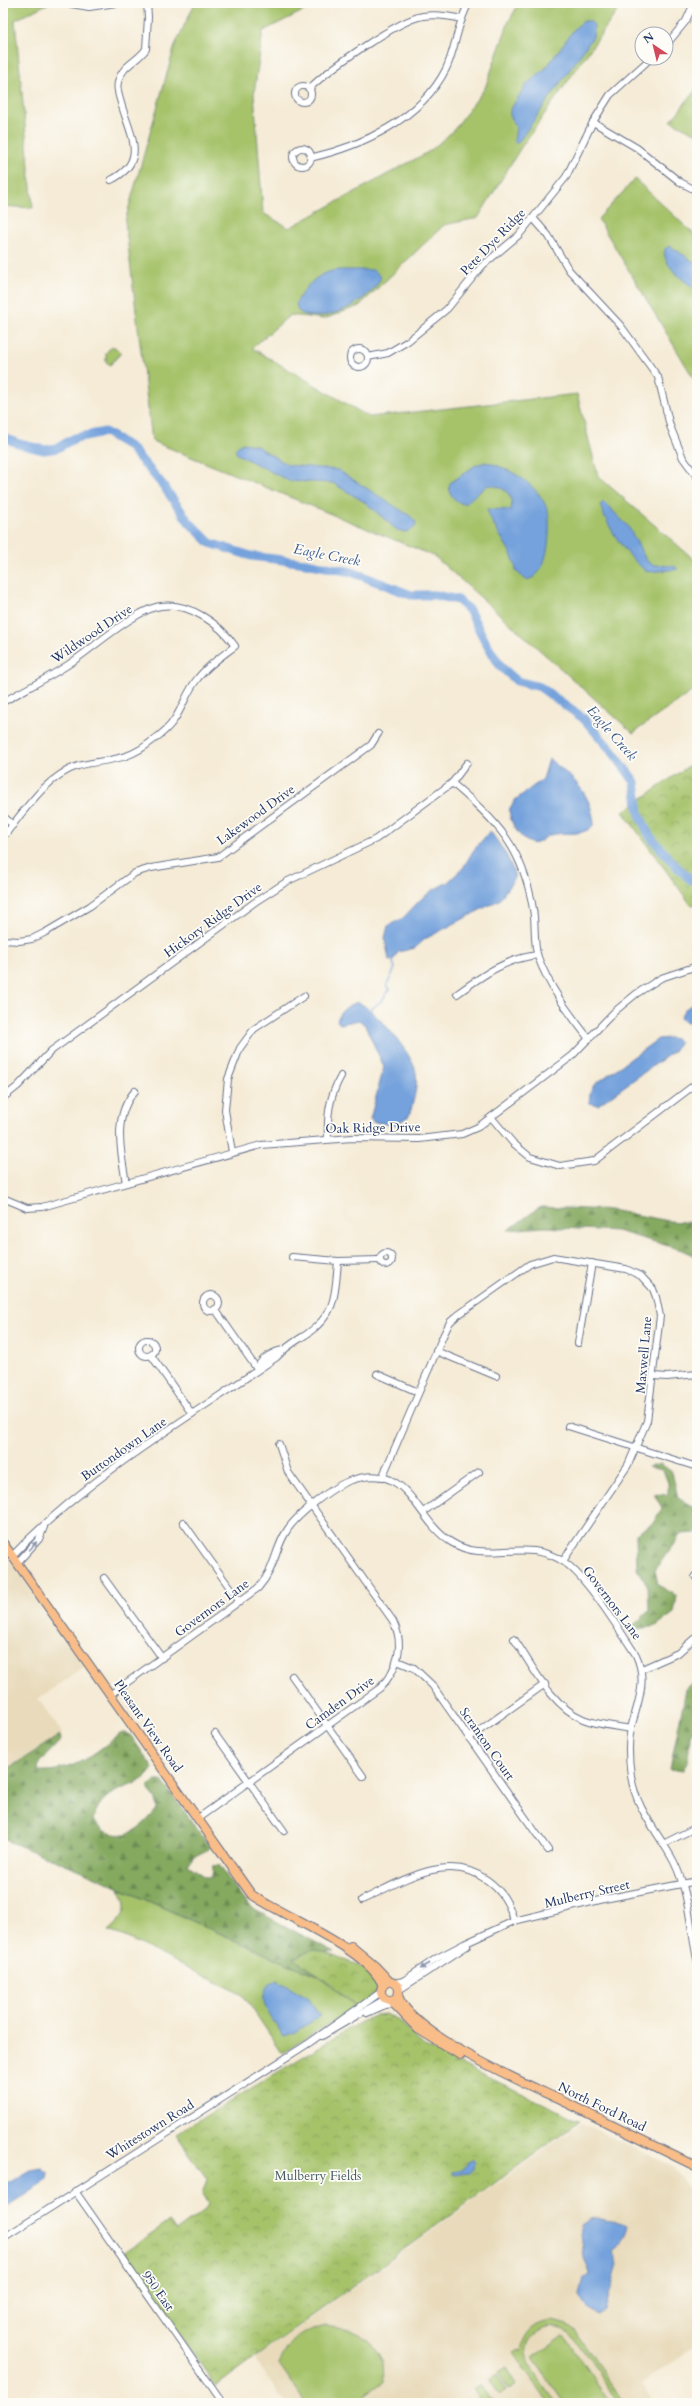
<svg xmlns="http://www.w3.org/2000/svg" width="700" height="2406" viewBox="0 0 700 2406" font-family="Cardo,serif">
  <style>
    .built { fill: #e8daba }
    .grass { fill: #a6c36b; stroke: #607964 }
    .forest { fill: url(#forest-firs); stroke: #506c5e }
    .park { fill: url(#park-crowns); stroke: #607964 }
    .water { fill: #74a2dc; stroke: #48689d }
    .lines { fill: none; stroke-linecap: round; stroke-linejoin: round }
    .stream { stroke: #74a2dc; stroke-width: 1.5 }
    .river { stroke: #74a2dc; stroke-width: 9 }
    .minor-casing { stroke: #677188; stroke-width: 8 }
    .major-casing { stroke: #677188; stroke-width: 10 }
    .minor { stroke: #fff; stroke-width: 6 }
    .major { stroke: #f8bd89; stroke-width: 8 }
    .oneway { fill: #8d97ae }
    .labels { text-anchor: middle; dominant-baseline: central; stroke-width: 3.5; stroke-linejoin: round; paint-order: stroke }
    .street-label { font-size: 13px; fill: #1b2f5e; stroke: #fdfcf7 }
    .park-label { font-size: 13px; fill: #455b62; stroke: #fdfcf7 }
    .water-label { font-size: 14px; font-style: italic; fill: #3a578a; stroke: #fdfcf7 }
  </style>
  <defs>
    <pattern id="forest-firs" width="22" height="20" patternUnits="userSpaceOnUse"><rect width="22" height="20" fill="#84a95f"/><path d="M5 1l3.5 6h-7zM16 11l3.5 6h-7z" fill="#6b8a52"/></pattern>
    <pattern id="park-crowns" width="20" height="18" patternUnits="userSpaceOnUse"><rect width="20" height="18" fill="#a6c36b"/><path d="M2 6a3 3 0 1 1 6 0M12 15a3 3 0 1 1 6 0" fill="none" stroke="#869f5b"/></pattern>
  </defs>
  <rect width="100%" height="100%" fill="#fdfcf7"/>
  <filter id="ink" filterUnits="userSpaceOnUse"><feTurbulence type="fractalNoise" baseFrequency=".025" numOctaves="2"/><feDisplacementMap in="SourceGraphic" scale="8" xChannelSelector="R" yChannelSelector="G"/><feConvolveMatrix kernelMatrix="1 2 1 2 8 2 1 2 1" color-interpolation-filters="sRGB"/></filter>
  <filter id="wash" filterUnits="userSpaceOnUse"><feTurbulence type="fractalNoise" baseFrequency=".012" numOctaves="4" result="noise"/><feDisplacementMap in="SourceGraphic" scale="16" xChannelSelector="R" yChannelSelector="G"/><feGaussianBlur stdDeviation="0.9" result="paint"/><feColorMatrix in="noise" values="0 0 0 0 0 0 0 0 0 0 0 0 0 0 0 0 0 1.4 0 .05"/><feComposite in="paint" operator="in"/></filter>
  <g filter="url(#wash)">
    <rect width="100%" height="100%" fill="#f5ebd6"/>
    <g class="built">
      <polygon points="3,1550 85,1667 38,1699 62,1733 3,1772"/>
      <polygon points="581,2123 673,2166 697,2201 697,2344 641,2384 655,2403 285,2403 255,2359"/>
    </g>
    <g class="grass">
      <polygon points="3,3 49,3 15,20 33,208 3,206"/>
      <polygon points="195,3 319,3 263,31 254,93 263,213 289,228 430,151 453,131 485,88 509,21 519,3 623,3 520,149 478,218 444,225 359,306 324,319 290,315 252,348 369,417 577,394 598,476 697,562 697,688 633,733 434,556 152,441 125,221 175,45"/>
      <polygon points="697,88 697,134 671,121"/>
      <polygon points="635,179 697,237 697,384 598,219"/>
      <polygon points="111,347 115,347 121,353 110,365 106,362 106,353"/>
      <path d="M119,1888L283,1962L318,1975L357,2007L282,2053L243,1995L125,1937L108,1931C124,1917 131,1909 119,1888Z"/>
      <path d="M553,2321L567,2325L575,2330L624,2403H617C611,2390 577,2338 566,2331C559,2327 550,2326 542,2330C506,2345 544,2385 557,2403H549L513,2352L518,2349L521,2351C523,2333 535,2322 553,2321Z"/>
      <path d="M327,2325L350,2329L369,2340L383,2361L384,2382L355,2403H306L279,2364C291,2338 300,2332 327,2325Z"/>
      <polygon points="564,2336 610,2403 564,2403 533,2358"/>
      <polygon points="506,2368 516,2384 509,2389 498,2373"/>
      <polygon points="497,2375 507,2390 500,2395 489,2380"/>
      <polygon points="481,2385 492,2401 483,2403 474,2390"/>
    </g>
    <g class="forest">
      <polygon points="540,1207 611,1210 669,1221 697,1223 697,1257 682,1250 617,1231 544,1227 508,1230"/>
      <polygon points="661,1464 672,1472 678,1498 697,1509 697,1533 681,1534 655,1570 658,1585 677,1596 674,1613 656,1626 627,1631 649,1611 648,1587 637,1569 636,1534 653,1523 662,1508 654,1494 668,1495 668,1483 663,1470 648,1467"/>
      <polygon points="697,1678 697,1725 690,1735 688,1759 683,1771 670,1769 686,1689"/>
      <path d="M126,1732L131,1736L153,1768C140,1793 103,1781 93,1820C97,1824 102,1831 107,1832C129,1841 145,1824 157,1809L156,1799L149,1790V1785L156,1781H162L209,1845V1849L193,1857L188,1865L206,1877H212L213,1866L219,1865L242,1898L255,1910L334,1952H327L329,1955L318,1975L283,1962L89,1874L3,1839V1772L60,1735L61,1740L39,1763L38,1771C72,1773 94,1754 120,1734Z"/>
    </g>
    <g class="park">
      <polygon points="697,760 697,904 691,905 623,812"/>
      <polygon points="314,1949 367,1968 380,1985 376,1994 357,2007 331,1984 293,1958"/>
      <polygon points="385,2014 401,2022 423,2046 580,2121 216,2386 122,2254 169,2221 177,2231 204,2211 208,2204 202,2194 207,2179 176,2134 360,2022 376,2015"/>
    </g>
    <g class="water">
      <polygon points="584,21 590,21 594,25 593,37 517,144 514,141 516,127 510,115 510,110 527,84 546,68 575,28"/>
      <path d="M670,246L697,264V289C686,284 660,263 665,249Z"/>
      <path d="M339,270H374L381,277C372,301 320,328 298,311L296,303C306,286 317,272 339,270Z"/>
      <polygon points="242,443 255,445 288,465 338,470 410,516 416,522 415,527 406,532 397,530 366,503 333,483 289,481 237,454 235,449"/>
      <path d="M486,462C504,467 523,476 536,491C542,497 549,510 549,519C550,536 548,577 526,580L516,571C515,551 493,531 487,509L511,510C515,493 502,486 488,485L464,504C454,502 447,492 450,483L476,465Z"/>
      <path d="M604,502L628,526L646,560L653,565L674,566L678,569L648,572C628,559 608,528 600,505Z"/>
      <path d="M549,759C573,778 591,792 594,824C584,838 565,831 550,835C544,837 538,846 531,843C520,840 507,819 510,808L515,800L543,779Z"/>
      <path d="M490,831C501,846 511,860 515,878L499,900L425,939L415,948L398,952L394,959L389,961L385,938L388,926L403,918L420,900L433,890L448,882L463,868L473,851Z"/>
      <path d="M358,1002C375,1010 414,1055 416,1073C418,1087 413,1103 409,1116L395,1125L373,1122L370,1119L384,1067L365,1025L359,1020L340,1024L337,1021C339,1011 348,1005 358,1002Z"/>
      <polygon points="695,1002 697,1002 697,1019 685,1023 680,1018 684,1010"/>
      <polygon points="669,1038 677,1039 680,1042 674,1051 598,1105 589,1103 590,1093 594,1085 658,1039"/>
      <path d="M277,1980L309,1999L320,2016L296,2032L284,2036C272,2020 249,1993 277,1980Z"/>
      <polygon points="471,2161 474,2161 473,2169 469,2173 454,2175 453,2172 463,2170 467,2163"/>
      <polygon points="42,2168 49,2174 48,2180 3,2210 3,2186 31,2170"/>
      <path d="M598,2218C608,2222 618,2220 627,2225C629,2238 622,2243 613,2251L618,2265L605,2310L598,2315L588,2308L579,2293L583,2278L590,2273L584,2258L580,2225L589,2219Z"/>
    </g>
    <g class="lines">
      <polyline class="stream" points="370,1010 382,1000 390,989 387,985 395,968 392,960"/>
      <polyline class="river" points="3,437 19,444 44,450 57,448 75,438 105,432 130,447 162,484 189,522 210,543 251,556 306,563 352,572 411,595 435,595 458,600 469,610 487,645 501,667 517,681 540,687 583,718 612,751 635,782 639,813 649,835 674,864 691,880 697,881"/>
    </g>
  </g>
  <g filter="url(#ink)">
    <g class="lines">
      <g class="minor-casing">
        <g id="minor">
          <polyline points="66,3 89,7 116,3"/>
          <polyline points="666,45 686,21 694,3"/>
          <circle cx="303" cy="94" r="8"/>
          <path d="M310,88C329,69 398,20 423,16C436,14 449,16 462,19"/>
          <polyline points="593,122 637,148 680,182 697,191"/>
          <circle cx="302" cy="157" r="9"/>
          <path d="M310,158C362,146 421,119 446,69C456,48 457,23 469,3"/>
          <path d="M111,180C149,161 130,135 121,103C119,96 116,89 118,82C122,65 137,62 146,49L148,17L147,3"/>
          <polyline points="533,218 548,235 569,270 621,326 658,377 670,426 683,458 697,477"/>
          <circle cx="359" cy="358" r="9"/>
          <polyline points="368,357 388,353 408,341 447,309 482,266 519,235 566,177 593,122 610,95 651,58"/>
          <path d="M3,702C24,690 46,679 66,666C90,651 135,609 161,606C189,602 220,624 235,646C222,656 208,665 198,678C187,691 183,707 174,720C169,728 159,736 152,741C125,763 107,758 78,766C46,776 23,813 3,837"/>
          <path d="M452,783C498,822 523,848 533,909C536,924 533,943 538,957C550,989 569,1013 589,1039"/>
          <polyline points="3,816 13,825"/>
          <polyline points="3,940 19,941 32,939 46,932 90,906 135,873 151,868 218,857 371,745 378,734"/>
          <path d="M457,994C483,975 505,959 537,955"/>
          <polyline points="3,1098 18,1086 51,1051 255,902 286,882 376,839 452,783 467,763"/>
          <polyline points="491,1117 513,1143 530,1157 560,1166 594,1161 697,1083"/>
          <path d="M328,1139C327,1116 329,1097 341,1076"/>
          <polyline points="232,1152 225,1110 228,1079 240,1048 254,1029 304,996"/>
          <path d="M126,1183C121,1152 112,1117 135,1091"/>
          <polyline points="3,1198 27,1208 42,1207 261,1145 352,1138 419,1139 462,1134 478,1127 572,1056 614,1012 636,994 661,978 697,966"/>
          <circle cx="386" cy="1259" r="6"/>
          <polyline points="292,1257 338,1261 380,1260"/>
          <circle cx="211" cy="1303" r="8"/>
          <polyline points="215,1309 257,1369"/>
          <circle cx="147" cy="1348" r="8"/>
          <polyline points="578,1343 592,1263"/>
          <polyline points="436,1351 496,1376"/>
          <polyline points="151,1355 192,1414"/>
          <path d="M257,1369C261,1358 273,1352 283,1350"/>
          <polyline points="377,1374 418,1392"/>
          <polyline points="654,1376 667,1377 697,1374"/>
          <polyline points="568,1426 697,1467"/>
          <polyline points="382,1478 443,1336 450,1322 458,1315 530,1264 553,1257 626,1269 641,1276 653,1289 656,1297 660,1316 647,1421 628,1465 563,1561"/>
          <polyline points="423,1512 479,1472"/>
          <polyline points="183,1522 240,1602"/>
          <path d="M12,1556C88,1476 187,1419 277,1357C285,1347 296,1341 307,1334C337,1313 335,1294 338,1261"/>
          <polyline points="17,1563 39,1539 44,1527"/>
          <polyline points="695,1576 697,1579"/>
          <polyline points="104,1578 162,1658"/>
          <path d="M514,1639C533,1666 551,1706 583,1719C598,1725 615,1726 631,1729"/>
          <polyline points="397,1661 414,1668 432,1685 548,1850"/>
          <polyline points="642,1669 678,1653 697,1636"/>
          <polyline points="292,1676 363,1776"/>
          <path d="M111,1694L258,1588C276,1568 274,1551 286,1532C295,1516 334,1485 352,1480C410,1461 414,1519 451,1542C487,1565 525,1536 564,1562C587,1577 620,1631 636,1655C648,1681 638,1702 631,1728C628,1742 629,1762 631,1776C636,1810 659,1833 674,1862C689,1892 690,1927 697,1959"/>
          <polyline points="215,1734 284,1831"/>
          <polyline points="469,1738 545,1684"/>
          <path d="M197,1819L380,1688C398,1669 405,1645 393,1621L288,1472L279,1444"/>
          <polyline points="663,1844 697,1827"/>
          <path d="M362,1900C399,1883 447,1850 487,1880C502,1891 509,1903 514,1921"/>
          <polyline points="395,1983 403,1981 437,1958 464,1944 514,1921 604,1899 697,1881"/>
          <polyline points="399,1990 467,1946"/>
          <polyline points="367,2013 385,2005 394,2004"/>
          <polyline points="322,2036 385,1999"/>
          <polyline points="75,2191 223,2403"/>
          <polyline points="3,2238 309,2043 381,1992"/>
        </g>
      </g>
      <g class="major-casing">
        <g id="major">
          <path d="M3,1543L251,1894C283,1917 369,1949 383,1986"/>
          <polyline points="351,1946 375,1966 390,1982"/>
          <circle cx="390" cy="1991" r="9"/>
          <path d="M398,1996C416,2038 528,2084 571,2105C613,2126 655,2146 697,2167"/>
          <polyline points="390,2000 418,2029 460,2055"/>
        </g>
      </g>
      <use href="#minor" class="minor"/>
      <use href="#major" class="major"/>
    </g>
    <defs><path id="oneway-solid" d="M-6-.8H1V-3.2L6.5 0L1 3.2V.8H-6Z"/></defs>
    <g class="oneway">
      <use href="#oneway-solid" transform="translate(33 1546) rotate(-49)"/>
      <use href="#oneway-solid" transform="translate(425 1966) rotate(148)"/>
    </g>
  </g>
  <g class="labels">
    <g class="street-label">
      <text transform="translate(493 242) rotate(-46)">Pete Dye Ridge</text>
      <text transform="translate(92 634) rotate(-34)">Wildwood Drive</text>
      <text transform="translate(256 815) rotate(-36)">Lakewood Drive</text>
      <text transform="translate(213 920) rotate(-36)">Hickory Ridge Drive</text>
      <text transform="translate(373 1128) rotate(-1)">Oak Ridge Drive</text>
      <text transform="translate(644 1355) rotate(-85)">Maxwell Lane</text>
      <text transform="translate(124 1449) rotate(-35)">Buttondown Lane</text>
      <text transform="translate(612 1603) rotate(53)">Governors Lane</text>
      <text transform="translate(212 1608) rotate(-36)">Governors Lane</text>
      <text transform="translate(340 1703) rotate(-36)">Camden Drive</text>
      <text transform="translate(148 1726) rotate(55)">Pleasant View Road</text>
      <text transform="translate(487 1744) rotate(55)">Scranton Court</text>
      <text transform="translate(587 1894) rotate(-13)">Mulberry Street</text>
      <text transform="translate(602 2107) rotate(26)">North Ford Road</text>
      <text transform="translate(150 2130) rotate(-32)">Whitestown Road</text>
      <text transform="translate(158 2291) rotate(55)">950 East</text>
    </g>
    <g class="park-label">
      <text x="318" y="2176">Mulberry Fields</text>
    </g>
    <g class="water-label">
      <text transform="translate(327 555) rotate(11)">Eagle Creek</text>
      <text transform="translate(612 733) rotate(49)">Eagle Creek</text>
    </g>
  </g>
  <rect width="700" height="2406" fill="none" stroke="#fdfcf7" stroke-width="16"/>
  <g transform="translate(654 46) rotate(325)"><circle r="19" fill="#fdfcf7" stroke="#a3aaba"/>
  <path d="M0-3L7 15L0 10L-7 15Z" fill="#d1495b"/>
  <text y="-6" font-size="11" font-weight="bold" text-anchor="middle" fill="#1b2f5e">N</text>
  </g>
</svg>
